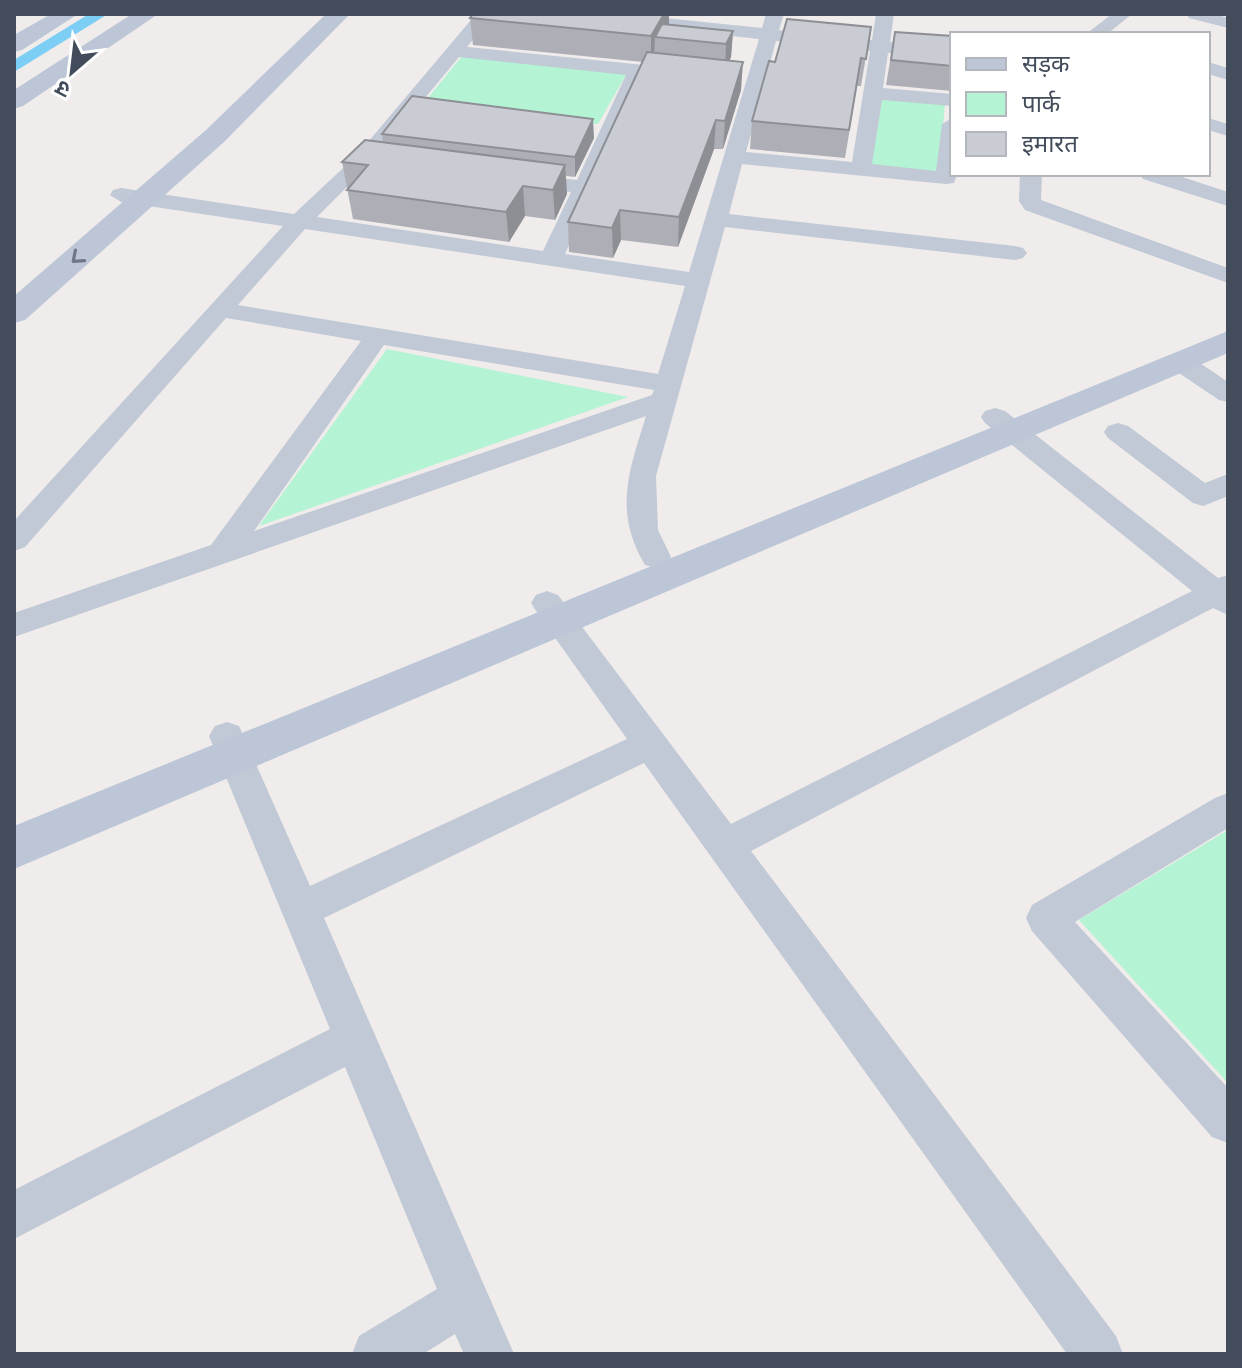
<svg xmlns="http://www.w3.org/2000/svg" width="1242" height="1368" viewBox="0 0 1242 1368" font-family="'Alegreya Sans','Noto Sans Devanagari',sans-serif">
  <style>
    .green { fill: #b4f3d3 }
    .lines { fill: none; stroke-linecap: round; stroke-linejoin: round }
    .canal { fill: #7ccef4; fill-rule: evenodd }
    .street { fill: #c0c9d5; fill-rule: evenodd }
    .secondary { fill: #bcc6d7; fill-rule: evenodd }
    .wall { fill: #aeafb6 }
    .shaded-wall { fill: #8d8f94 }
    .building { fill: #caccd4; stroke: #8d8f94; stroke-width: 2 }
    .oneway { stroke: #6d7786 }
  </style>
  <rect width="100%" height="100%" fill="#efeceb"/>
  <g class="green">
    <polygon points="463,55 627,73 598,124 423,104"/>
    <polygon points="882,97 945,103 939,173 871,166"/>
    <polygon points="387,349 628,397 259,526"/>
    <polygon points="1228,830 1228,1083 1079,920"/>
  </g>
  <g class="lines">
    <polygon class="canal" points="89,14 108,14 14,72 14,60"/>
    <g class="street">
      <path d="M476,14H494L467,47L684,69L693,75L684,81L644,76L565,254L689,272L759,39L577,19L568,14H626L762,28L766,14H784L779,30L872,40L876,14H894L890,42L952,48V60L888,53L883,88L952,94V106L882,100L872,164L936,171L942,124L952,118V174H957L954,183L946,184L742,164L729,214L1015,246L1023,248L1027,253L1023,258L1015,260L725,227L656,476L658,530L671,557L667,565L656,568L645,565C613,511 629,471 646,416L14,637V613L211,545L361,341L226,318L25,547L14,551V521L283,226L121,202L110,195L113,190L121,188L294,214L357,155ZM776,41L870,51L852,162L746,152ZM459,57L626,75L577,180L523,174L512,180L523,186L571,192L543,251L317,217L371,163ZM305,229L685,286L658,374L238,305ZM384,345L654,390L652,395L254,531Z"/>
      <polygon points="1112,14 1132,14 1107,34 1086,34"/>
      <polygon points="1186,14 1215,14 1228,18 1228,28 1189,18"/>
      <polygon points="1208,62 1228,68 1228,80 1208,74"/>
      <polygon points="1208,118 1228,124 1228,136 1208,130"/>
      <polygon points="1020,174 1042,174 1041,200 1228,268 1228,283 1025,210 1019,201"/>
      <polygon points="1140,174 1173,174 1228,192 1228,206 1143,179"/>
      <polygon points="1179,353 1188,355 1228,382 1228,402 1219,400 1170,367 1166,361 1170,355"/>
      <polygon points="995,408 1005,411 1218,578 1228,575 1228,615 1213,608 751,851 1116,1336 1123,1354 1067,1354 644,763 324,918 514,1354 464,1354 455,1334 423,1354 352,1354 359,1336 437,1289 345,1067 14,1239 14,1190 330,1029 209,736 215,726 227,722 239,726 310,886 627,739 536,611 531,603 536,595 547,591 558,595 731,824 1192,591 985,423 981,417 985,411"/>
      <polygon points="1118,423 1128,426 1205,483 1228,474 1228,496 1203,506 1193,503 1108,438 1104,432 1108,426"/>
      <polygon points="1228,793 1228,828 1075,922 1228,1088 1228,1143 1212,1137 1032,931 1026,918 1032,905 1215,798"/>
    </g>
    <g class="secondary">
      <polygon points="51,14 78,14 22,50 14,52 14,35"/>
      <polygon points="132,14 158,14 23,106 14,109 14,90"/>
      <polygon points="326,14 350,14 224,142 25,320 14,323 14,296 206,130"/>
      <polygon points="1228,331 1228,353 14,869 14,826"/>
    </g>
  </g>
  <g class="wall">
    <polygon points="669,14 669,24 733,31 731,57 729,60 741,90 723,149 714,149 678,247 621,240 613,258 569,252 568,222 643,62 473,45 470,18"/>
    <polygon points="871,27 861,86 857,86 845,158 750,149 752,121 775,62"/>
    <polygon points="895,32 952,36 952,91 886,85"/>
    <polygon points="382,134 594,138 575,177 566,176 567,194 555,220 525,216 509,242 353,219 342,162 383,143"/>
  </g>
  <g class="shaded-wall">
    <polygon points="664,14 669,14 669,32 655,37 654,57 651,63 651,36"/>
    <polygon points="733,31 731,57 725,71 726,44"/>
    <polygon points="743,62 741,90 723,149 725,121"/>
    <polygon points="593,119 594,138 575,177 575,157"/>
    <polygon points="716,120 714,149 678,247 679,217"/>
    <polygon points="565,165 567,194 555,220 553,190"/>
    <polygon points="523,186 525,216 509,242 506,212"/>
    <polygon points="620,210 621,240 613,258 612,228"/>
  </g>
  <g class="building">
    <polygon points="473,14 664,14 651,36 470,18"/>
    <polygon points="787,19 871,27 866,59 861,58 849,130 752,121 769,61 775,62"/>
    <polygon points="662,24 733,31 726,44 655,37"/>
    <polygon points="895,32 952,36 952,66 891,60"/>
    <polygon points="647,52 743,62 725,121 716,120 679,217 620,210 612,228 568,222"/>
    <polygon points="412,96 593,119 575,157 382,134"/>
    <polygon points="365,140 565,165 553,190 523,186 506,212 347,190 368,165 342,162"/>
  </g>
  <defs><path id="oneway-chevron" d="M-2-3.5L2.5 0L-2 3.5" fill="none" stroke-width="1.6" stroke-linecap="round" stroke-linejoin="round" transform="scale(2)"/></defs>
  <use class="oneway" href="#oneway-chevron" transform="translate(77 258) rotate(139)"/>
  <rect width="1242" height="1368" fill="none" stroke="#424c5b" stroke-width="32"/>
  <rect x="950" y="32" width="260" height="144" fill="#ffffff" stroke="#b3b7bd" stroke-width="2"/>
  <rect x="966" y="58" width="40" height="12" fill="#bcc6d7" stroke="#b3b7bd" stroke-width="2"/>
  <text x="1022" y="72" font-size="24" fill="#424c5b">सड़क</text>
  <rect x="966" y="92" width="40" height="24" fill="#b4f3d3" stroke="#b3b7bd" stroke-width="2"/>
  <text x="1022" y="112" font-size="24" fill="#424c5b">पार्क</text>
  <rect x="966" y="132" width="40" height="24" fill="#caccd4" stroke="#b3b7bd" stroke-width="2"/>
  <text x="1022" y="152" font-size="24" fill="#424c5b">इमारत</text>
  <g transform="translate(72 72) rotate(208)" stroke="#ffffff" stroke-width="6" paint-order="stroke">
  <path d="M0-6L14 30L0 20L-14 30Z" fill="#424c5b"/>
  <text y="-12" font-size="22" font-weight="bold" text-anchor="middle" fill="#424c5b">उ</text>
  </g>
</svg>
